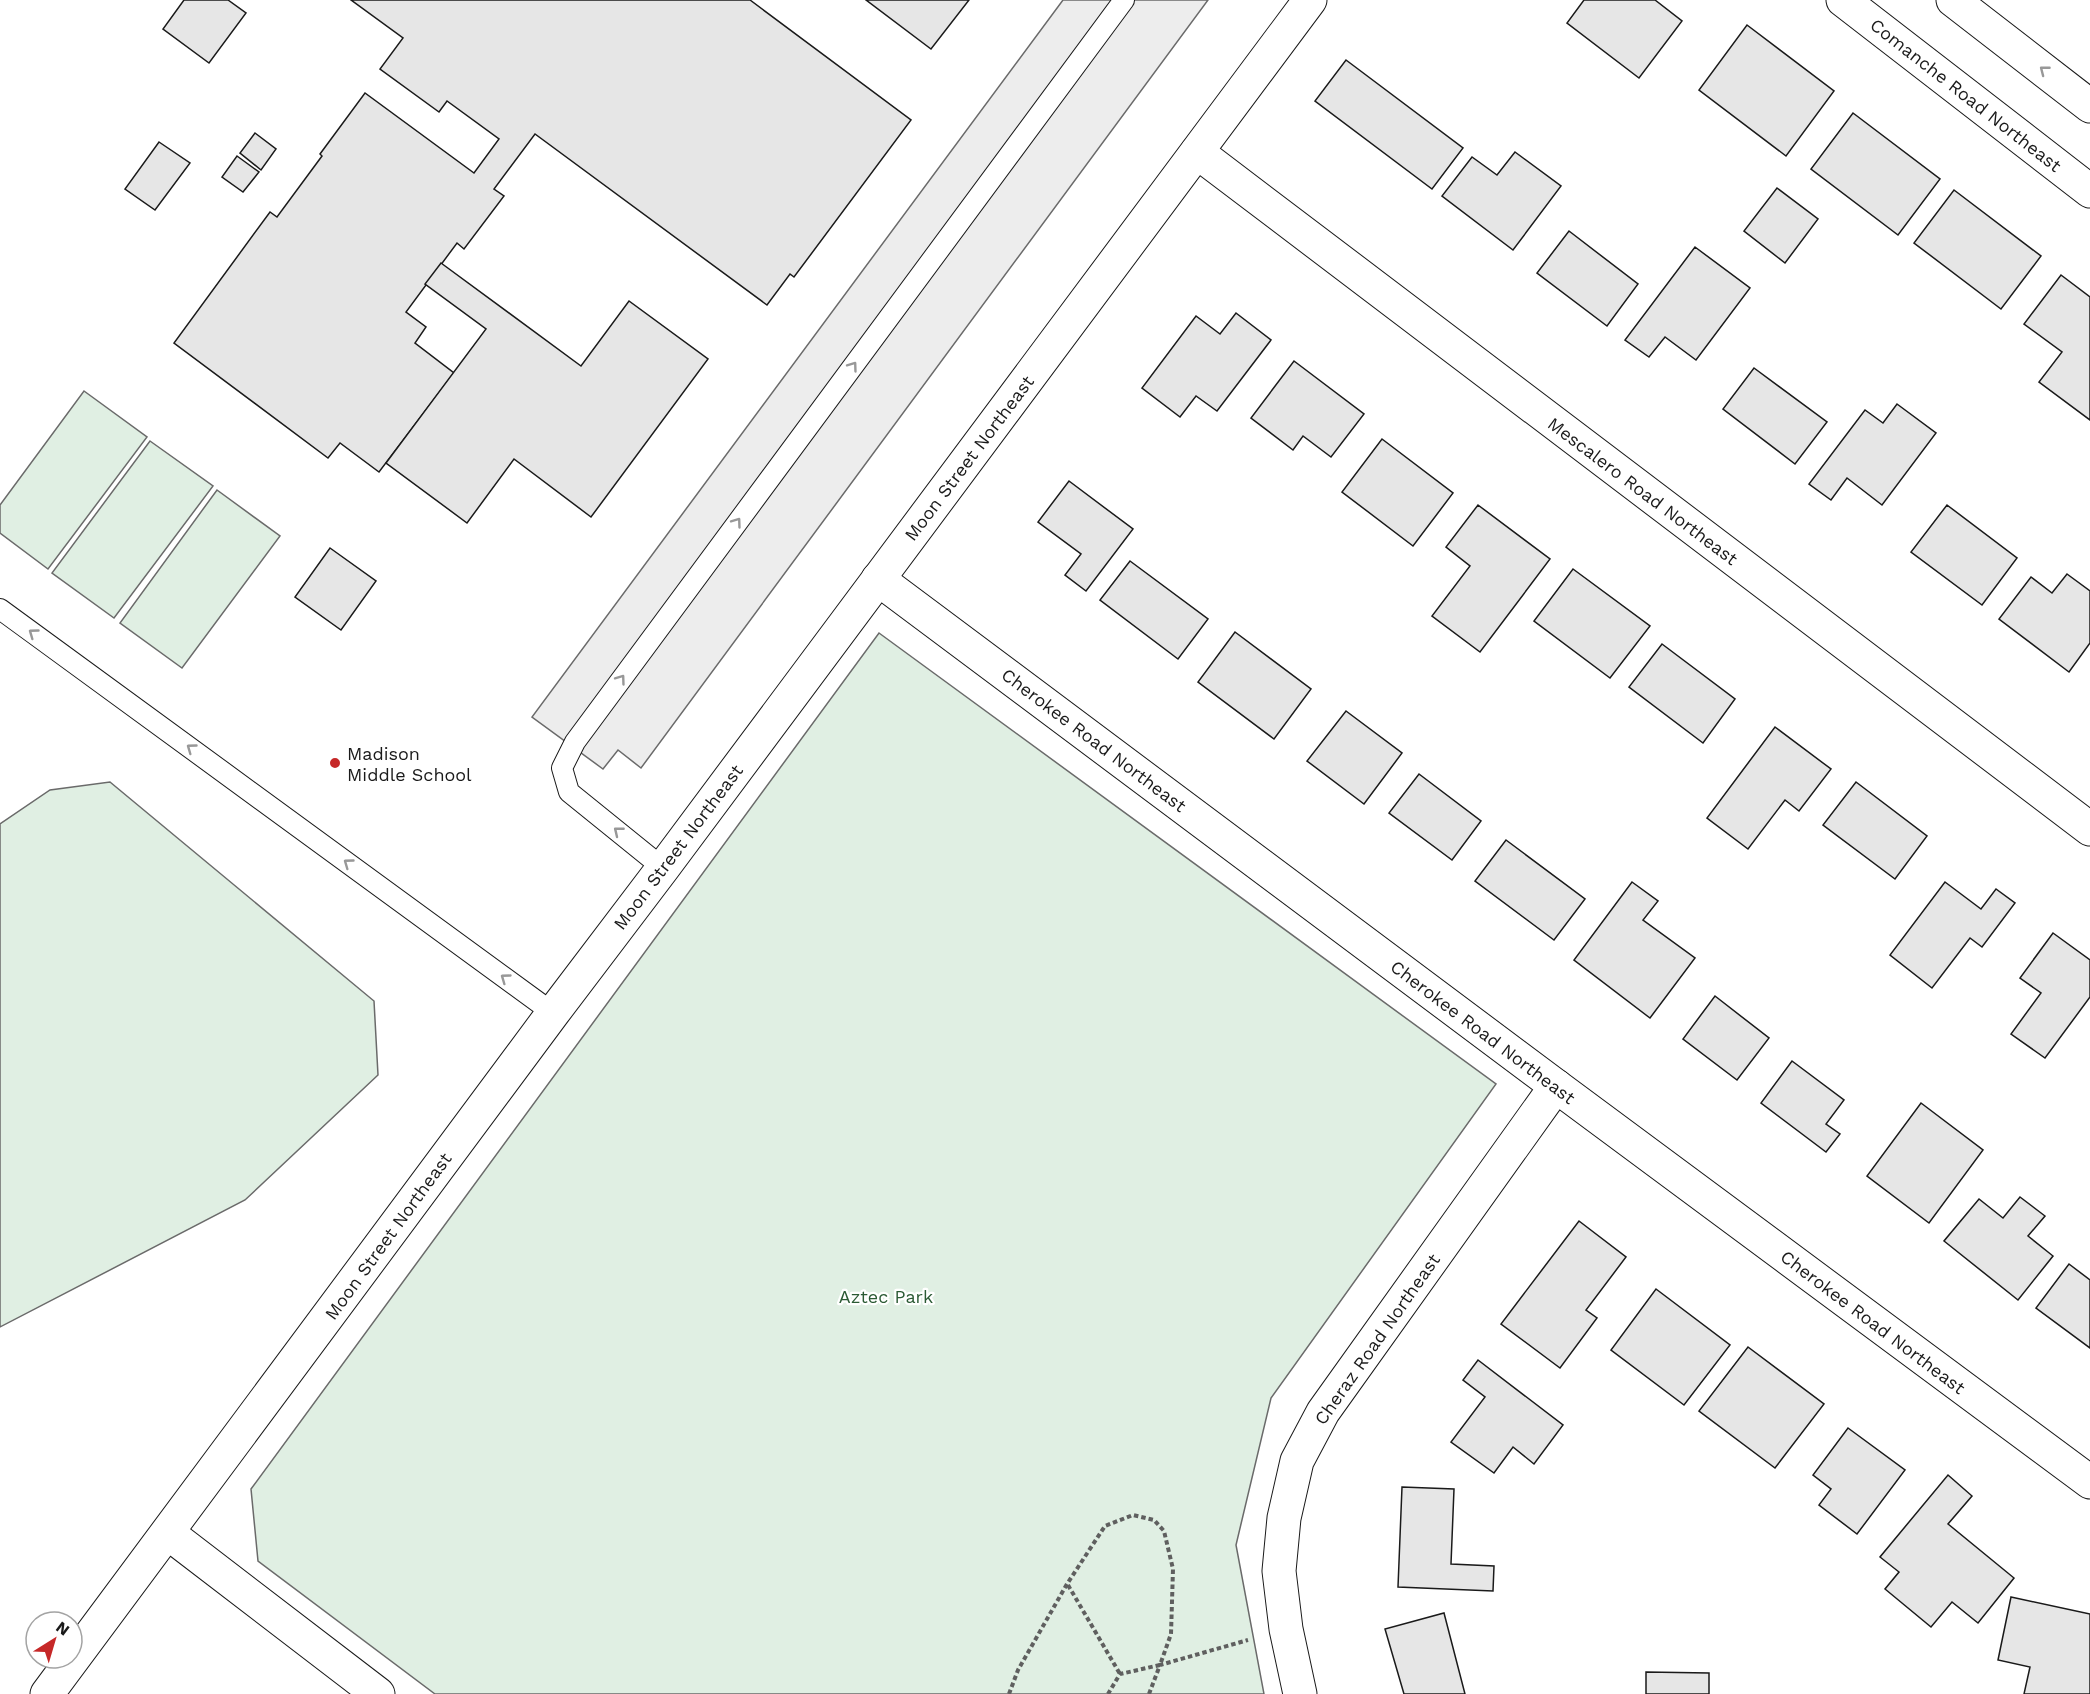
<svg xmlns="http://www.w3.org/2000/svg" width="2090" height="1694" viewBox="0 0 2090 1694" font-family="'Work Sans',sans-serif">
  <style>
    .green { fill: #e0efe3; stroke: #6a6a6a; stroke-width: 1.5 }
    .parking { fill: #ededed; stroke: #6a6a6a; stroke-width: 1.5 }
    .building { fill: #e6e6e6; stroke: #1a1a1a; stroke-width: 1.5 }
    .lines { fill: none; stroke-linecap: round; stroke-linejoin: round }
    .service-casing { stroke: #1a1a1a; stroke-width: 22 }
    .minor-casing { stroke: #1a1a1a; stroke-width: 35 }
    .tertiary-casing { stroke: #1a1a1a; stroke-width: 35 }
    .path { stroke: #5f5f5f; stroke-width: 4; stroke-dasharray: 4.5 3; stroke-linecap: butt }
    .service { stroke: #fff; stroke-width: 20 }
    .minor { stroke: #fff; stroke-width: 33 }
    .tertiary { stroke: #fff; stroke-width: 33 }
    .oneway { stroke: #989898 }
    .poi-dot { fill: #c62828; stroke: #fff; stroke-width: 2 }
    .labels { text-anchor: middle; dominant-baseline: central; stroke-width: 4.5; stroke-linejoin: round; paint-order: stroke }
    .street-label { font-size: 18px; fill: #1a1a1a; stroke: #fff }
    .poi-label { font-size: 18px; fill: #1a1a1a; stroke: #fff; text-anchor: start }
    .park-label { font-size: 18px; fill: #2b5a34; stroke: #fff }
  </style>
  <rect width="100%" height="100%" fill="#fff"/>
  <g class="green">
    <polygon points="84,391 147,437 48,569 0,533 0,505"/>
    <polygon points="150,441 213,486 114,618 52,573"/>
    <polygon points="217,490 280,536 182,668 120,623"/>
    <polygon points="879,633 1496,1084 1271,1398 1236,1545 1264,1694 435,1694 258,1561 251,1489"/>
    <polygon points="110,782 374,1001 378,1075 245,1200 0,1327 0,824 50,790"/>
  </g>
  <polygon class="parking" points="1063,0 1208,0 641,768 618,750 603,769 532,717"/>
  <g class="building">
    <polygon points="184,0 228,0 246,13 209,63 163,29"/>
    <polygon points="351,0 750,0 911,120 794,277 790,274 767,305 535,134 494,189 504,196 464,249 457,243 406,312 426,327 415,343 454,373 379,472 340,443 328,458 174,343 270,212 277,217 322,156 320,154 365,93 474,173 499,139 447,101 439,112 380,69 403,38"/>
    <polygon points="866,0 969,0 931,49"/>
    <polygon points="1584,0 1655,0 1682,21 1639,78 1567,23"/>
    <polygon points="1747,25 1834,91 1786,156 1699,90"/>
    <polygon points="1346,60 1463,148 1432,189 1315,101"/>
    <polygon points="1853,113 1940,179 1898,235 1811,169"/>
    <polygon points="255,133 276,149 261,170 240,153"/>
    <polygon points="159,142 190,163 155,210 125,189"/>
    <polygon points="1515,152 1561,186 1513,250 1442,196 1472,157 1497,175"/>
    <polygon points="237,156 259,172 243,192 222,177"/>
    <polygon points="1777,188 1818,219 1785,263 1744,231"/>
    <polygon points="1954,190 2041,256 2001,309 1914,243"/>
    <polygon points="1569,231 1638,284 1607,326 1537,273"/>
    <polygon points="1695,247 1750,288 1696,360 1665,337 1649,357 1625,340"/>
    <polygon points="441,263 581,366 629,301 708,359 591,517 514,459 467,523 386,463 486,329 425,284"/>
    <polygon points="2061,275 2090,297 2090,420 2039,382 2062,352 2024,324"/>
    <polygon points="1236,313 1271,340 1217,411 1196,396 1180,417 1142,388 1196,316 1220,334"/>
    <polygon points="1294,361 1364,414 1331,457 1303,436 1293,450 1251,418"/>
    <polygon points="1754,368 1827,422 1795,464 1723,409"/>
    <polygon points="1897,404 1936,433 1882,505 1847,478 1831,500 1809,484 1865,410 1883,423"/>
    <polygon points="1382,439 1453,493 1413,546 1342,492"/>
    <polygon points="1069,481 1133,529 1086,591 1065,575 1081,554 1038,522"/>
    <polygon points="1478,505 1550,559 1480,652 1432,616 1470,566 1446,547"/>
    <polygon points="1947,505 2017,558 1982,605 1911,552"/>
    <polygon points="330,548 376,581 341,630 295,597"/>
    <polygon points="1130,561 1208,619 1178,659 1100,600"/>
    <polygon points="1573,569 1650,626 1610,678 1534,621"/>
    <polygon points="2067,574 2090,591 2090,643 2069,672 1999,619 2031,577 2052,593"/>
    <polygon points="1235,632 1311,689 1274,739 1198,682"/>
    <polygon points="1662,644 1735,699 1703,743 1629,687"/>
    <polygon points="1346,711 1402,753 1364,804 1307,761"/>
    <polygon points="1775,727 1831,769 1799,811 1785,800 1748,849 1707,818"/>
    <polygon points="1419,774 1481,821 1452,860 1389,813"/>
    <polygon points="1856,782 1927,836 1895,879 1823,825"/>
    <polygon points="1506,840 1585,899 1554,940 1475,881"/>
    <polygon points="1632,882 1658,901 1643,920 1695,958 1650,1018 1574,960"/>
    <polygon points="1945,882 1981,909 1996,889 2015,903 1982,947 1970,938 1932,988 1890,955"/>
    <polygon points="2053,933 2090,960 2090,997 2045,1058 2011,1034 2041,993 2020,978"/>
    <polygon points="1715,996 1769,1038 1737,1080 1683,1039"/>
    <polygon points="1792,1061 1844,1100 1826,1124 1840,1134 1826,1152 1761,1103"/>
    <polygon points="1921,1103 1983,1150 1929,1223 1867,1176"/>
    <polygon points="2020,1197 2045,1216 2028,1236 2053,1256 2018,1300 1944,1241 1979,1199 2003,1218"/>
    <polygon points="1579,1221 1626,1257 1586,1310 1597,1318 1560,1368 1501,1324"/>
    <polygon points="2069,1264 2090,1280 2090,1348 2036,1308"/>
    <polygon points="1656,1289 1730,1345 1684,1405 1611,1350"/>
    <polygon points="1748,1347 1824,1404 1775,1468 1699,1411"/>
    <polygon points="1478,1360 1563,1425 1534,1464 1513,1447 1494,1473 1451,1442 1485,1397 1463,1380"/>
    <polygon points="1848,1428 1905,1470 1857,1534 1819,1505 1831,1489 1813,1475"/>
    <polygon points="1948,1475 1972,1496 1948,1524 2014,1578 1978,1623 1952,1602 1931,1627 1885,1589 1899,1572 1880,1557"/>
    <polygon points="1402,1487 1454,1489 1451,1564 1494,1566 1493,1591 1398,1587"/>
    <polygon points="2011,1597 2090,1614 2090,1694 2024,1694 2030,1667 1998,1660"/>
    <polygon points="1444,1613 1465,1694 1404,1694 1385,1629"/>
    <polygon points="1646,1672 1709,1673 1709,1694 1646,1694"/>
  </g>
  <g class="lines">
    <g class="service-casing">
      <g id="service">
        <polyline points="0,609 553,1013"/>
        <polyline points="663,868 569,792 562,768 575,742 1124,0"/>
      </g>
    </g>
    <g class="minor-casing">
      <g id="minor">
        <polyline points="1197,152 2090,829"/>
        <polyline points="878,579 1556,1086 2090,1482"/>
        <polyline points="168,1533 378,1694"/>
        <polyline points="1300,1694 1286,1629 1279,1571 1284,1518 1297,1461 1323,1412 1556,1086"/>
      </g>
    </g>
    <g class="tertiary-casing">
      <g id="tertiary">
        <polyline points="1843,0 2090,191"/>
        <polyline points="1953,0 2090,106"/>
        <polyline points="47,1694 553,1013 663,868 1310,0"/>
      </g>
    </g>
    <g class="path">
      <polyline points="1068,1585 1120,1674"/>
      <polyline points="1009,1694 1018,1670 1067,1584 1105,1526 1133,1515 1154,1520 1164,1531 1173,1569 1171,1634 1160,1665 1120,1674 1108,1694"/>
      <polyline points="1149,1694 1160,1665 1248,1640"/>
    </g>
    <use href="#service" class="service"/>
    <use href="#minor" class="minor"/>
    <use href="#tertiary" class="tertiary"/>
  </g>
  <defs><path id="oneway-chevron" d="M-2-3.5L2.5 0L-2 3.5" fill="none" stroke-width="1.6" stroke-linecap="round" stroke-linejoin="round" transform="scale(1.5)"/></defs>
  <g class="oneway">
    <use href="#oneway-chevron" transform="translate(2044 70) rotate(-142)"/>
    <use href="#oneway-chevron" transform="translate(853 366) rotate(-54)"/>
    <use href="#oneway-chevron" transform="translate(737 522) rotate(-54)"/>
    <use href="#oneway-chevron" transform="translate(33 633) rotate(-144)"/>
    <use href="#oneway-chevron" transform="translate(621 679) rotate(-54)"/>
    <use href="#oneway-chevron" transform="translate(191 748) rotate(-144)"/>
    <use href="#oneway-chevron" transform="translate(618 831) rotate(-141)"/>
    <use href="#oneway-chevron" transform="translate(348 863) rotate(-144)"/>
    <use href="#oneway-chevron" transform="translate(505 978) rotate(-144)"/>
  </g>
  <circle class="poi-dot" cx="335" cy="763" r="6"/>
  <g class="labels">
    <g class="street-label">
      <text transform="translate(1966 95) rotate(38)">Comanche Road Northeast</text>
      <text transform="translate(969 458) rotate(-53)">Moon Street Northeast</text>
      <text transform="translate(1643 491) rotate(37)">Mescalero Road Northeast</text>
      <text transform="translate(1094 740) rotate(37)">Cherokee Road Northeast</text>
      <text transform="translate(678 847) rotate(-53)">Moon Street Northeast</text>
      <text transform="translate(1483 1032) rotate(37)">Cherokee Road Northeast</text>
      <text transform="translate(388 1236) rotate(-54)">Moon Street Northeast</text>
      <text transform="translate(1873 1322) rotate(37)">Cherokee Road Northeast</text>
      <text transform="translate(1377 1339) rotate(-55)">Cheraz Road Northeast</text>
    </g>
    <g class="poi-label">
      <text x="347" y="753">Madison<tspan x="347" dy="21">Middle School</tspan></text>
    </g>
    <g class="park-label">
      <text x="886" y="1296">Aztec Park</text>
    </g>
  </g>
  <g transform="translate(54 1640) rotate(37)"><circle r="28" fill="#ffffff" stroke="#a3a3a3" stroke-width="1.5"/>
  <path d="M0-4.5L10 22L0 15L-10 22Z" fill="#c62828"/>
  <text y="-9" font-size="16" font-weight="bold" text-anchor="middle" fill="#1a1a1a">N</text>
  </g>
</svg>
